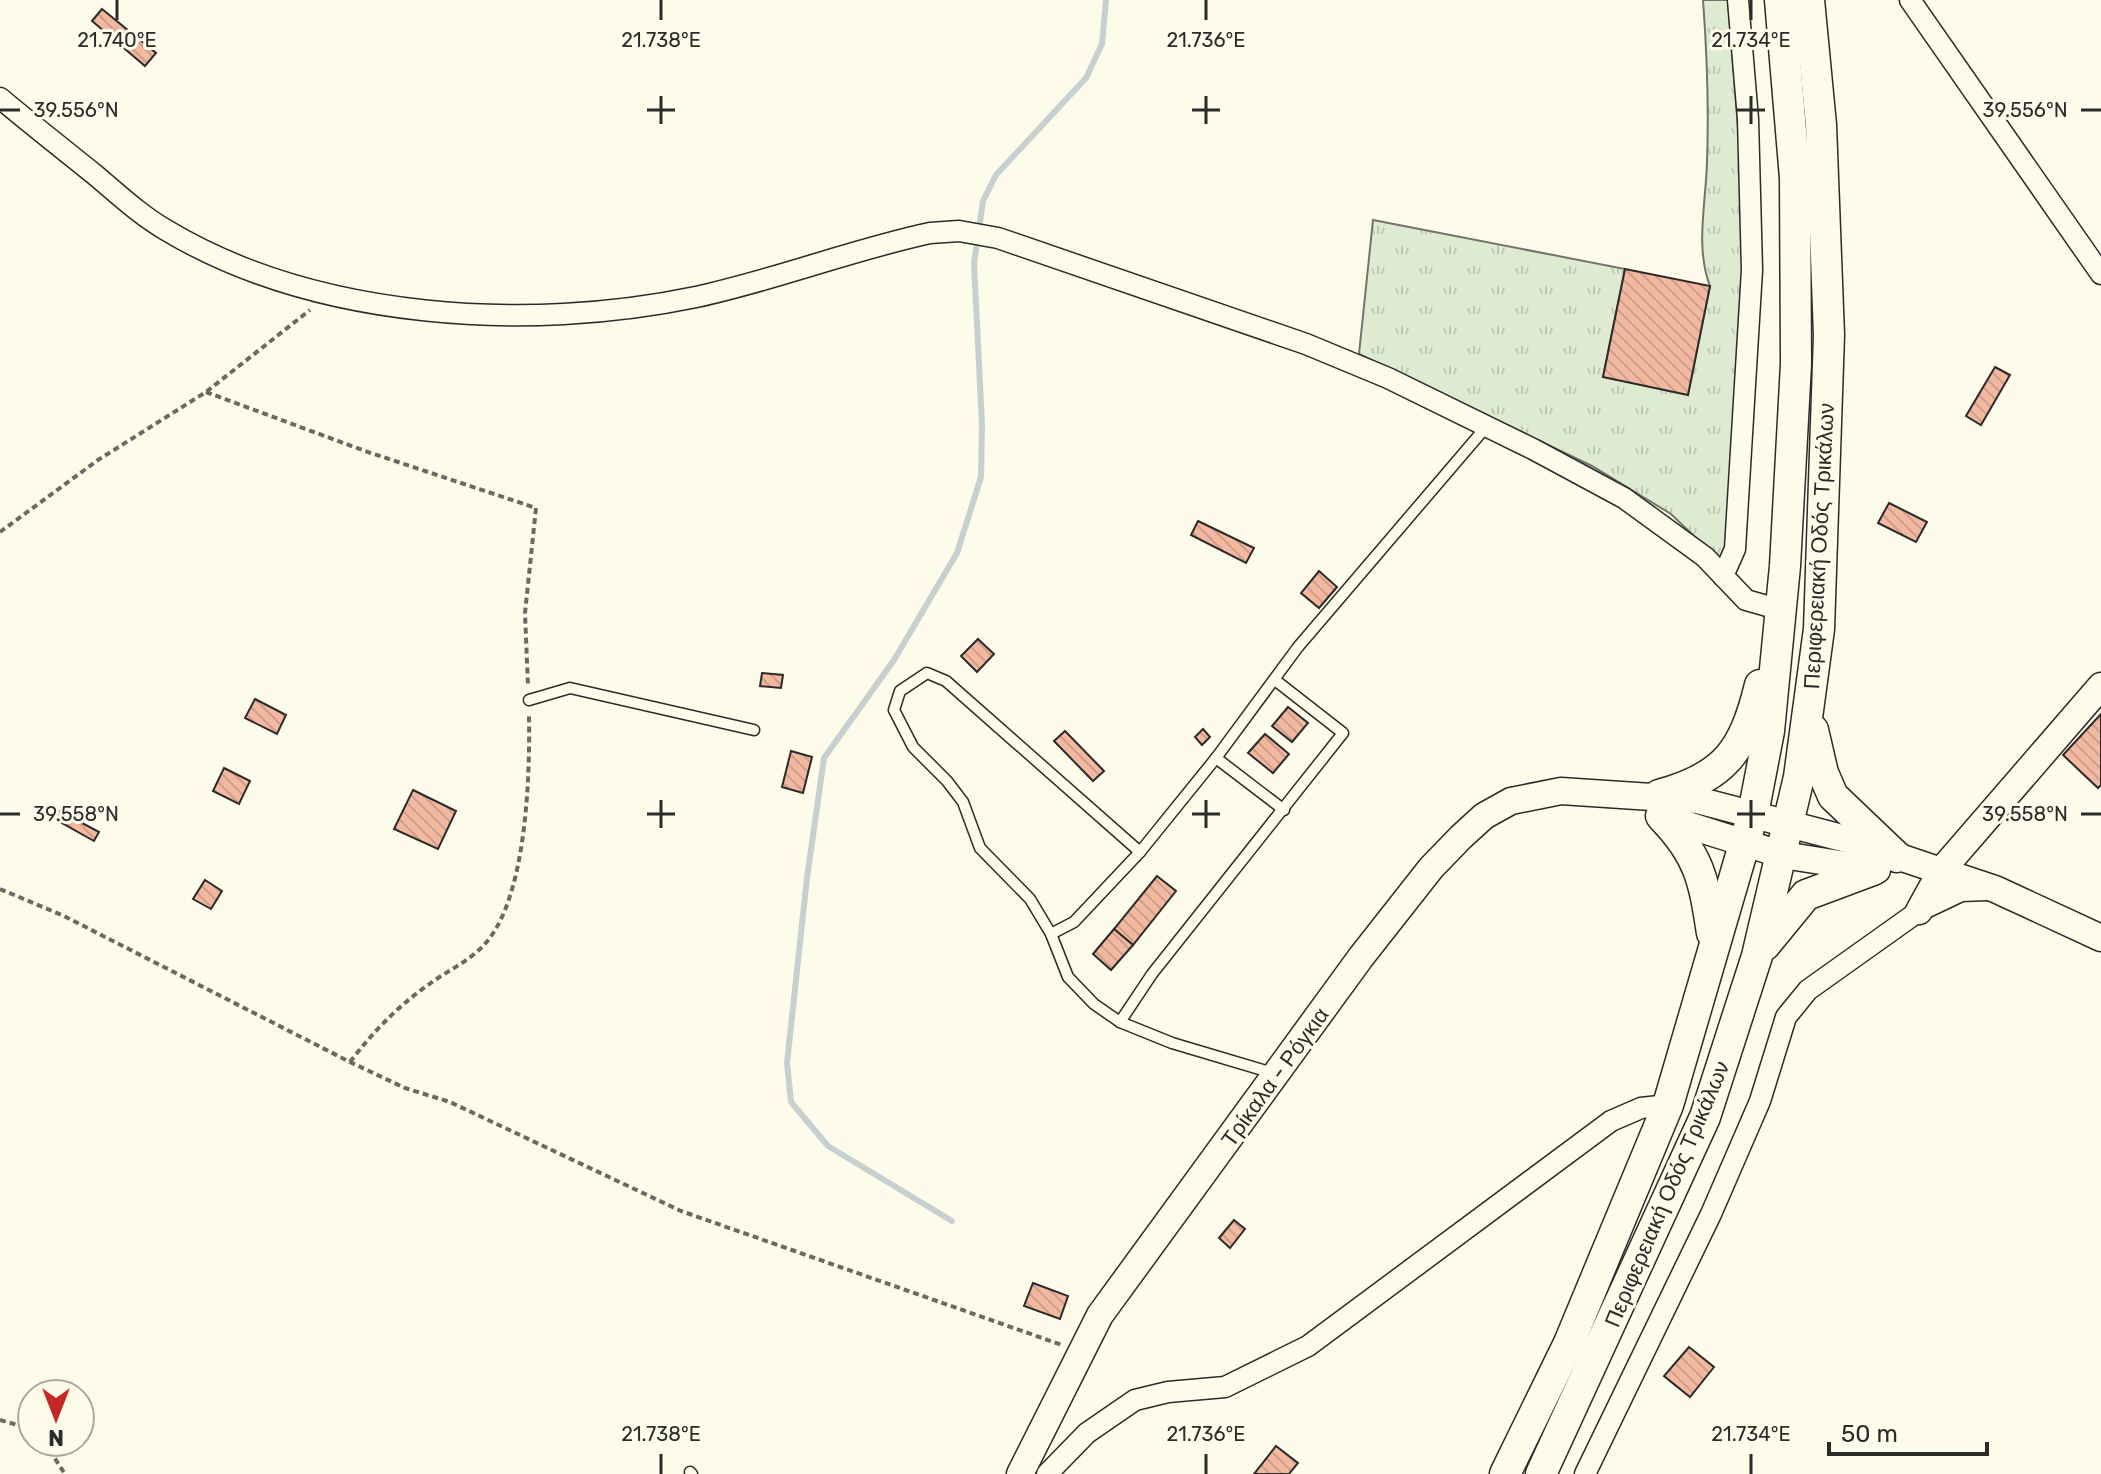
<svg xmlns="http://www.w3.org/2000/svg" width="2101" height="1474" viewBox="0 0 2101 1474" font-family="Rubik,sans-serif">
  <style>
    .grass { fill: url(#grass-tufts); stroke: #74746e; stroke-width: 2 }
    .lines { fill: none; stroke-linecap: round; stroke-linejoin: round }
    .stream { stroke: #c7d0d0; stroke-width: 6 }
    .building { fill: url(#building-back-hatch); stroke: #2b2b2b; stroke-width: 2 }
    .lane-casing { stroke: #2b2b2b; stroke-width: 13 }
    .street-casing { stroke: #2b2b2b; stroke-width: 23 }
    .secondary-casing { stroke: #2b2b2b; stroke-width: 29 }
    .primary-casing { stroke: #2b2b2b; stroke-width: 33 }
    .path { stroke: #6a6964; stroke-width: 4; stroke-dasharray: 6 4; stroke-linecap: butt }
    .lane { stroke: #fdfbea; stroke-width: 10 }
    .street { stroke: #fdfbea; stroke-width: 20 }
    .secondary { stroke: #fdfbea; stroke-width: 26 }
    .primary { stroke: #fdfbea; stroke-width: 30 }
    .ticks { fill: none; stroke: #2b2b2b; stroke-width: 3 }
    .labels { text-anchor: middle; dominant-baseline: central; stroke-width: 6; stroke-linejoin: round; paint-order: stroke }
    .street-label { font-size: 22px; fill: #2b2b2b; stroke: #fdfbea }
    .ticks-label { font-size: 20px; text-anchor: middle; fill: #2b2b2b; stroke: #fdfbea; stroke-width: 6; stroke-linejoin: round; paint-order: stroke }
  </style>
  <defs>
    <pattern id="grass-tufts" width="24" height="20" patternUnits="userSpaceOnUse" patternTransform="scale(2)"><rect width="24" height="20" fill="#deebd1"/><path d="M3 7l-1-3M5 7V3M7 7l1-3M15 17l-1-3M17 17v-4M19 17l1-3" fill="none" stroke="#bfcab4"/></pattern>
    <pattern id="building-back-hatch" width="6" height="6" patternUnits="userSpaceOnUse" patternTransform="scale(2)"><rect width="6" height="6" fill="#f2b8a0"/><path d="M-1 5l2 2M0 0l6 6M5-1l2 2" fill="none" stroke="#d09e8a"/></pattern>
  </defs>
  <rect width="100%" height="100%" fill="#fdfbea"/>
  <path class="grass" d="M1703,0H1728L1747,243L1725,557H1716L1671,514L1592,466L1359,354L1373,220L1625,269L1603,377L1688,394L1710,286C1695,247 1706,203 1707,162C1709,108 1707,54 1703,0Z"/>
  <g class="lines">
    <polyline class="stream" points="952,1221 828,1146 791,1102 787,1063 807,878 824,758 894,660 957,553 981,477 982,425 974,263 983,201 996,175 1086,78 1102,44 1106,0"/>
  </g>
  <g class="building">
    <polygon points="102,9 156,53 145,66 92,21"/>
    <polygon points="1625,269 1710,286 1688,395 1603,377"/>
    <polygon points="1995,367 2010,375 1981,425 1966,416"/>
    <polygon points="1889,503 1927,522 1916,542 1878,523"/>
    <polygon points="1198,521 1254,548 1246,563 1191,535"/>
    <polygon points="1319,571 1337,587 1319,608 1301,593"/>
    <polygon points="978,639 994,654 977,672 961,656"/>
    <polygon points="762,673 783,675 781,688 760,686"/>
    <polygon points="255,699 286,715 277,734 245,718"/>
    <polygon points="1288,707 1308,723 1292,742 1272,726"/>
    <polygon points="2101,714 2101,785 2098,788 2063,755"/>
    <polygon points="1203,729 1210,737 1202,745 1195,737"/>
    <polygon points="1065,731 1104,771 1093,781 1054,741"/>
    <polygon points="1265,734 1289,754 1273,773 1248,753"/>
    <polygon points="791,751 812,757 803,793 782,787"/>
    <polygon points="224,768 250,781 239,804 213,791"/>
    <polygon points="413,790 456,811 438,849 394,829"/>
    <polygon points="48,805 99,832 94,841 44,813"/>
    <polygon points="1157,876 1176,891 1133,945 1114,929"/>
    <polygon points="205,880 222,891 211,909 193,899"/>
    <polygon points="1114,929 1133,945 1111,970 1093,954"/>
    <polygon points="1234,1220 1245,1229 1230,1248 1219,1238"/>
    <polygon points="1033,1283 1068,1296 1060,1319 1024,1306"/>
    <polygon points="1689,1347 1714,1367 1690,1397 1664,1376"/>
    <polygon points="1276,1446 1298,1463 1289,1474 1254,1474"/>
  </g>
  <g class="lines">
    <g class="lane-casing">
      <g id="lane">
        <polyline points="529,700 570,688 754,730"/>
        <polyline points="1216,758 1284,810"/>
        <polyline points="1140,852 946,681 927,673 900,691 894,710 913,747 947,781 963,802 980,848 1030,899 1051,934 1068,977 1094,1004 1120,1022 1172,1043 1276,1074"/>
        <polyline points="1051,934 1074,922 1140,852 1216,758 1298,647 1486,427"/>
        <polyline points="1120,1022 1152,974 1343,733 1275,680"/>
        <polyline points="690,1472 692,1474"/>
      </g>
    </g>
    <g class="street-casing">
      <g id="street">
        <polyline points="1910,0 2101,274"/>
        <path d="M0,98C31,124 63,149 94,174C118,194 140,215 166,230C316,320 529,332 696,297C775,280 851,250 930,233L959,231L998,238L1306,344L1388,378L1533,449L1624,498L1705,557L1746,600L1781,610"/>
        <polyline points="1723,576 1735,549 1752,270 1748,119 1738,0"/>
        <polyline points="1047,1474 1087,1433 1135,1400 1168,1392 1225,1387 1308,1346 1611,1121 1641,1108 1668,1105"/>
        <polyline points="1585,1474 1711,1214 1760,1101 1786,1017 1808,990 1919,911 1961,891 1987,890"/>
      </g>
    </g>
    <g class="secondary-casing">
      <g id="secondary">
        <polyline points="1659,816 1783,855 1877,870"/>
        <polyline points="1919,911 1941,871 2101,686"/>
        <polyline points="1020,1474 1100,1315 1361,957 1431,868 1461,837 1484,816 1511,801 1561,791 1697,800 1846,839 1941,871 1995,889 2101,938"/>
      </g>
    </g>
    <g class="primary-casing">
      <g id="primary">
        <polyline points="1813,730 1823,773 1833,796 1897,857"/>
        <path d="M1659,795C1726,777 1744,750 1760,685"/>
        <path d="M1662,817C1700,856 1704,881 1712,933"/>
        <polyline points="1765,945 1806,895 1873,870"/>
        <polyline points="1505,1474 1569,1343 1668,1105 1753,814 1769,731 1785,566 1796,364 1795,178 1780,0"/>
        <polyline points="1541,1474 1705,1117 1757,956 1799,777 1819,629 1829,335 1821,125 1809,0"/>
      </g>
    </g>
    <g class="path">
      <polyline points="206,392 365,451 536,508 525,613 528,686"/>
      <polyline points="0,532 98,460 206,392 310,310"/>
      <polyline points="0,889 64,916 350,1062 405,1088 450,1102 681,1211 1062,1345"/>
      <path d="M350,1062C373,1032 397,1007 428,985C445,972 468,962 483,946C527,901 530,775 529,715"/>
      <polyline points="0,1420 32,1429"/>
      <polyline points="44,1442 65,1474"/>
    </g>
    <use href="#lane" class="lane"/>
    <use href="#street" class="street"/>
    <use href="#secondary" class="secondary"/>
    <use href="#primary" class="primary"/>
  </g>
  <path class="ticks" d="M117,0V20M661,0V20M1206,0V20M1751,0V20M661,96V124M1206,96V124M1751,96V124M0,110H20M647,110H675M1192,110H1220M1737,110H1765M2081,110H2101M661,800V828M1206,800V828M1751,800V828M0,814H20M647,814H675M1192,814H1220M1737,814H1765M2081,814H2101M661,1454V1474M1206,1454V1474M1751,1454V1474"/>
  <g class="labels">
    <g class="street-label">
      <text transform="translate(1819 546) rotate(-87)">Περιφερειακή Οδός Τρικάλων</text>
      <text transform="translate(1275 1077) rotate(-54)">Τρίκαλα - Ρόγκια</text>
      <text transform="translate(1667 1194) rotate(-67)">Περιφερειακή Οδός Τρικάλων</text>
    </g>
  </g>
  <g class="ticks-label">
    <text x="117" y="47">21.740°E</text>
    <text x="661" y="47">21.738°E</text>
    <text x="1206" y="47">21.736°E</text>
    <text x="1751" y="47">21.734°E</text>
    <text x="2025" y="117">39.556°N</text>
    <text x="76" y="117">39.556°N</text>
    <text x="2025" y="821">39.558°N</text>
    <text x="76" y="821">39.558°N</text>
    <text x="661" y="1441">21.738°E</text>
    <text x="1206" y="1441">21.736°E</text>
    <text x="1751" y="1441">21.734°E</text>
  </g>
  <g transform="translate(56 1418) rotate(180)"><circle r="38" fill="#fdfbea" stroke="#a9a89e" stroke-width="2"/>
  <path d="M0-6L14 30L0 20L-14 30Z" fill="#c62828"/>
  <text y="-12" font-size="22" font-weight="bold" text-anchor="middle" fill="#2b2b2b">N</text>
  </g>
  <path d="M1829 1442v12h158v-12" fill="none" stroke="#2b2b2b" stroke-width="4"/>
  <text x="1841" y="1442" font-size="24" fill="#2b2b2b" stroke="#fdfbea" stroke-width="6" paint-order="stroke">50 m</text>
</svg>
